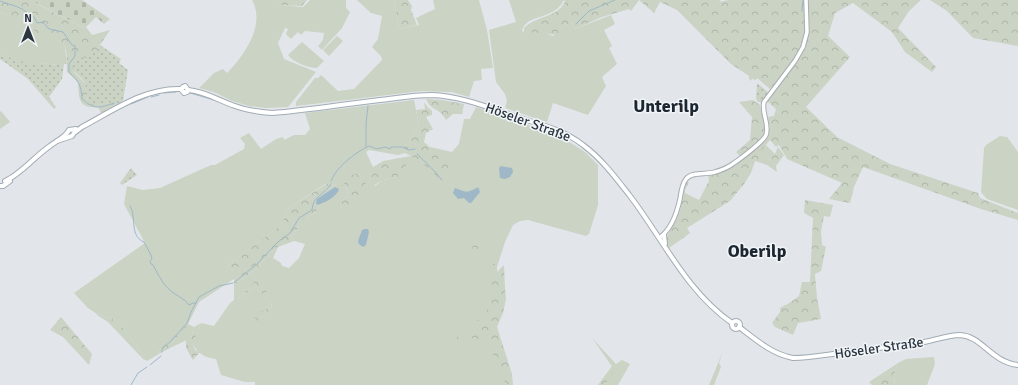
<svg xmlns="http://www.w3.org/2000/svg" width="1018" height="385" viewBox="0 0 1018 385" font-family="Signika,sans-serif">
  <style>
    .green { fill: #cad3c4; fill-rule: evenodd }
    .forest { fill: url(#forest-crowns) }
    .cemetery { fill: url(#cemetery-stones) }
    .park { fill: url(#park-dots) }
    .water { fill: #9fb8c8 }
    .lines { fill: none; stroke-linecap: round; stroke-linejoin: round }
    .stream { stroke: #9fb8c8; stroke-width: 1 }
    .secondary-casing { stroke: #a7aeb4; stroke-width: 5.5 }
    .primary-casing { stroke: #a2acb5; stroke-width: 6 }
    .secondary { stroke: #fff; stroke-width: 3.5 }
    .primary { stroke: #fff; stroke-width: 4 }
    .labels { text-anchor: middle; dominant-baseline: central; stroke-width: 3; stroke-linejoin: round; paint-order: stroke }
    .street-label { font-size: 14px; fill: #2b3641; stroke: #f2f5f7 }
    .district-label { font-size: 18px; font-weight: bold; fill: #1d2732; stroke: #f2f5f7 }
  </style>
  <defs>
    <pattern id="forest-crowns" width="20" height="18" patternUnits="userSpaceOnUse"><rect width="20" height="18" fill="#cad3c4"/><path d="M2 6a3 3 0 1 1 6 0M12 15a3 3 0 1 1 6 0" fill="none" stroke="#aeb6aa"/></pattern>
    <pattern id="cemetery-stones" width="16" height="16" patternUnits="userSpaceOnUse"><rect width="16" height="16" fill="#cad3c4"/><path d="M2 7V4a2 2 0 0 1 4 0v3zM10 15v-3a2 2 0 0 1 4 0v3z" fill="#aeb6aa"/></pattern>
    <pattern id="park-dots" width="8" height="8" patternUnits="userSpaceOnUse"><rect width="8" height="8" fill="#cad3c4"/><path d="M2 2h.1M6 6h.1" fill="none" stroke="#aeb6aa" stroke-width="1.8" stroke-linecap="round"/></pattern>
  </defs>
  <rect width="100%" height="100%" fill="#e2e6ea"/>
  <g class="green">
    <path d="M252,0H281L279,5L303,7L310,0H346V8L350,12L342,28L322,50L318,46L323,40L324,33L305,31L301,35L298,32L291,39L286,34L288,29L285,28L278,43L284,59L316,72L288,107L266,108L249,106L232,101L214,92L199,88L214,73L223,69L227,73C244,56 266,25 252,0Z"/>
    <polygon points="357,0 394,0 399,29 419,25 416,18 435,9 433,0 479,0 487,30 493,68 481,69 482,80 474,81 469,97 452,92 421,91 296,106 296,102 315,78 318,78 321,75 338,91 354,89 382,60 381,56 372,47 378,39 382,16 371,13"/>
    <path d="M509,0H564C554,21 526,13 522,31L524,32L544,33L553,36L560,31L563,27L572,22L575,29L611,15L615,24L604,30L612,46L609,48L617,64L602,77L606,86L588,115L553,103L547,122L505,108L507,101L505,94L496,82L489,30L516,22Z"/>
    <polygon points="0,12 8,15 19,15 20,17 16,26 22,19 48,38 56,38 63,43 65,47 67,64 52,64 25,63 14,60 5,55 0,50"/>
    <polygon points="337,36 343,41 329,56 323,50"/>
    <path d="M302,42L324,61L317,68C308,68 293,62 288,55Z"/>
    <path d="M414,100L419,125L409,142L403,148L405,153L398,155L369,150L366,152L373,167V171L369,180L375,186L383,180L395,177L408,162L413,154L426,146L452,152L459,144L464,119H470L476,107L558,135L585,152L598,165V205L589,234L586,236L528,220L520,221L513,225L505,242L497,267L496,292L489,329L506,385H255V382H245L221,375L216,359C206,358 196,353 193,343L201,323L214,326L230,303L234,300V284L240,281L260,266L265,257L278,247L273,258L281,263L282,266L289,268L299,258L305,244L294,241L291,237L297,230L299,222L316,212L319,206L315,204L316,197L335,185L325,184L289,208L281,225L228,265L234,272V279L199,302L188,324L194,327L191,338L170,348L174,340L182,334L160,349L159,354L147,361L118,321L97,314L88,308L74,293L145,243L124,204L127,186L143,190L160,188L211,165H215L244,149L245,144L240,138L249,133L261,149L276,139L283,137L284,140L294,135H305L310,129L305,113ZM359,174L362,178L342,206L340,204L346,197L348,192L345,186ZM259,278C263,288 271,297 272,308L258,321L269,306L267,300L255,286L244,296L236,299L243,294Z"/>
    <polygon points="1,111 10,122 0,129 0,112"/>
    <polygon points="1000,136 1007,137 1018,152 1018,210 987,199 981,192 984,148 986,145"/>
    <polygon points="766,145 775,154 769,160 760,151"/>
    <polygon points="723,351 719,363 721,367 714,385 709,385"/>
    <polygon points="934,357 935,364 927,385 895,385 894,375 898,363 906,359"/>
    <polygon points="622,360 630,364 618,385 605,385 616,364"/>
  </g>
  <g class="forest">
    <path d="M0,0H33V2L85,28L86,27L92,35L110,30L96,51L74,72L85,83L87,99L98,105L113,102L115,105L101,113L98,107C78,109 79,98 78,82L67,72C66,65 68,54 65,47C61,36 50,41 41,36C35,32 28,24 23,19L15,27L20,17L19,15H8L0,12Z"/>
    <polygon points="281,0 307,0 302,6 279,5"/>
    <polygon points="394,0 408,0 412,6 411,10 417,25 399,29"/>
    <path d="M564,0H721L719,2L729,0H805C804,11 806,21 805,31C804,54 784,73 770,89L757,78L756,80L752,79L750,81L749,78V76L731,64L677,10L660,2L654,13L639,0L631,11L629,9L602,17L575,29L572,22L563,27L558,35L524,32V28C537,15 555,19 565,2Z"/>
    <polygon points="808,0 921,0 909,11 898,28 936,67 932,72 905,52 892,32 853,3 835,13 828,36 850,57 806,107 837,137 890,164 978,193 980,198 1018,213 1018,220 981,209 863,167 854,187 850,203 829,199 842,183 787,159 779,145 776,147 770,140 761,151 769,160 775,154 778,147 784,155 776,166 777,172 767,165 755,161 751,173 744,184 730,201 687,228 690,233 669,248 666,239 680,211 686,181 689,182 685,190 685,193 699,200 709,181 708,173 743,159 736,152 750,140 752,117 739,102 753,100 760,105 766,130 770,128 768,117 774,116 776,109 766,100 805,46 808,29"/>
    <polygon points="930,0 1018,0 1018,46 973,38 947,11"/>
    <path d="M426,99L442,100L464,104L462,114H453L446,120C439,107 432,112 426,99Z"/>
    <polygon points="424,102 429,109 429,108 432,111 432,115 426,117 433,129 426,133 424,142 432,149 450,153 448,167 449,178 440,180 427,167 412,156 399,176 383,180 373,186 369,180 373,171 373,167 383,161 411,156 405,153 403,148 409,142 419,125 416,110 425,109"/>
    <path d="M359,174C368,187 368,182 364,197L356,200L355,206L347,210L340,204L346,197L348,192L345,186H342L351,175Z"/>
    <polygon points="326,184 335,185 316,197 315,204 319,206 316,212 299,222 297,230 291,237 294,241 278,247 265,257 260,266 240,281 234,284 234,272 228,265 281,225 289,208"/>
    <polygon points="805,200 833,205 830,217 824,216 821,231 822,245 826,247 821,271 815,274 817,298 821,319 798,323 793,335 775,327 772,323 780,312 780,308 791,302 799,296 802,282 810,282 813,218 804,213"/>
    <polygon points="481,240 474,261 468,259 470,250 472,249 474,242"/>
    <path d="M493,262L497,267V272L504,265L505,288L506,299L503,313L497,327L512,374L513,385H506C500,368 489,351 487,333L484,331L480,333V343L482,347C480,352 483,357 482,362L479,361L477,338C469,337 463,341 456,340L457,337L478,331L480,324L477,321L482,312L489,309L491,303L492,294L491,287L494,277Z"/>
    <path d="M259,277C263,287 271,297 272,308L258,321L249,312L255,309L264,312L269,306L267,300L255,286L244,296L234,300L243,294Z"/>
    <polygon points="97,314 118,321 147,361 143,359 108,322 97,315"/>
    <polygon points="61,317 92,354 89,365 63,337 50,330"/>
    <polygon points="201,323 193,343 195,350 200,352 193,360 186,348 186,340 191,338 194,327"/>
    <polygon points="188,324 182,334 174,340 170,348 159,354 160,349"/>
    <polygon points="592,338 616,364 615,369 605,385 598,385 612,366 611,365"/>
    <polygon points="898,363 894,375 895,385 872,385 869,382"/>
  </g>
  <polygon class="cemetery" points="30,0 82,0 110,19 104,24 96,17 85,28"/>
  <g class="park">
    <path d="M100,45L121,59L119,63L128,70L123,101L115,105L113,102C101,105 88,110 86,93C85,90 86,85 85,83C82,77 75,74 72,68L76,61L80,58C88,59 96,52 100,45Z"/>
    <path d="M0,50C14,65 32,62 51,64C55,65 59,63 64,64L62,79L49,97L56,107L54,109L28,79L0,59Z"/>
    <polygon points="757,83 768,92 762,103 757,101 756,98"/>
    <polygon points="131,168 137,175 122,185 120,183"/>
  </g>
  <g class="water">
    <polygon points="500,166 512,168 513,172 510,177 505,179 500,178 499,169"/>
    <path d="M335,187L339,189C337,197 324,203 317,205L316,203L317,199Z"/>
    <path d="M478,187L479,189L480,192L471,203H469L464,198L458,199L453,193L455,188C466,192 466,194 478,187Z"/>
    <polygon points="365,229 368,229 369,232 366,245 363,247 359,244 358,241 362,230"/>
  </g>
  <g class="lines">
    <g class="stream">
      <path d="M0,1C7,4 15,5 22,9C24,10 25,12 27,12C33,16 34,16 37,23L43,22L49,29L63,32L72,45L75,46V56L69,64V72C79,82 81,84 82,99C95,110 99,108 114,103"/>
      <polyline points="802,11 803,0"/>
      <polyline points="576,24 589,11 615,0"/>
      <polyline points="164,93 176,92"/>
      <polyline points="190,93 211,99"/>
      <polyline points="151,97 159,95"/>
      <polyline points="131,104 148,97"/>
      <polyline points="366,147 366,124 368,106"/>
      <path d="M417,154C423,160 430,166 436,173C438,175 439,177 442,180"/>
      <path d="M331,181C336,167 356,152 369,146L377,149L385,147L390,149L391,147H402L409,150L415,149"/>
      <path d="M130,206C137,217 129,236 144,242L151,255L152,259L150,261L151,264L153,265C158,274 163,285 171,291C177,296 185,299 189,305L193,303H196"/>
      <path d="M236,281L256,265L278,242L290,233L299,218L312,210C313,195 325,195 331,184"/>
      <polyline points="162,352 162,349 173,339 187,323 192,310 199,297 219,286 233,283"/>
      <polyline points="150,365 161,356"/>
      <polyline points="131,385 138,373 147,367"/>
    </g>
    <g class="secondary-casing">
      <path id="secondary" d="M659,238C672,229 677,213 680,199C681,192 682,184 686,179C692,171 707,175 715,172C722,170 729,167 734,163C740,159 764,141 766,135C770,124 761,113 764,102L795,61L803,47L807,32L806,0"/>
    </g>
    <g class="primary-casing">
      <g id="primary">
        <polyline points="181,89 184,93 187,92 188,90"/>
        <polyline points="181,89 183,87 185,86 188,90"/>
        <path d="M188,90C204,91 218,100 232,105C245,110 258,112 272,113C308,110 344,104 380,100C397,98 414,95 432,95C460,96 487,107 514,116C538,124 563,129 583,145C602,159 616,178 630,196C663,239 686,291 732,323"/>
        <path d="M57,141L72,136L74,133L82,127C112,111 146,87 181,89"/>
        <path d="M5,181C20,175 35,156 50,146C56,141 66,137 69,130L76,129"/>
        <polyline points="0,186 3,186 10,181"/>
        <polyline points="664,235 665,244"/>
        <circle cx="736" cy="325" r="4"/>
        <path d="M739,327C756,340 772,354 793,358C811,358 830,354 848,352C873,348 899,346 924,342C936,340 948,335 960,335C982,336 991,362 1018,365"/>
      </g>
    </g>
    <use href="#secondary" class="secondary"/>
    <use href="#primary" class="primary"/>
  </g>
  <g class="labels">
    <g class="street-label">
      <text transform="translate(528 122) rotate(20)">Höseler Straße</text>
      <text transform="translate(879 348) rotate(-8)">Höseler Straße</text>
    </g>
    <g class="district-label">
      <text x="666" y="106">Unterilp</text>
      <text x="757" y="251">Oberilp</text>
    </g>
  </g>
  <g transform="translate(28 28)" stroke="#f2f5f7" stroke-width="3" paint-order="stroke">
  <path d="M0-3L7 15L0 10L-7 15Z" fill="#2b3641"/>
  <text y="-6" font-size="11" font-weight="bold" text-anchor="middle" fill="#2b3641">N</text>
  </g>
</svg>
